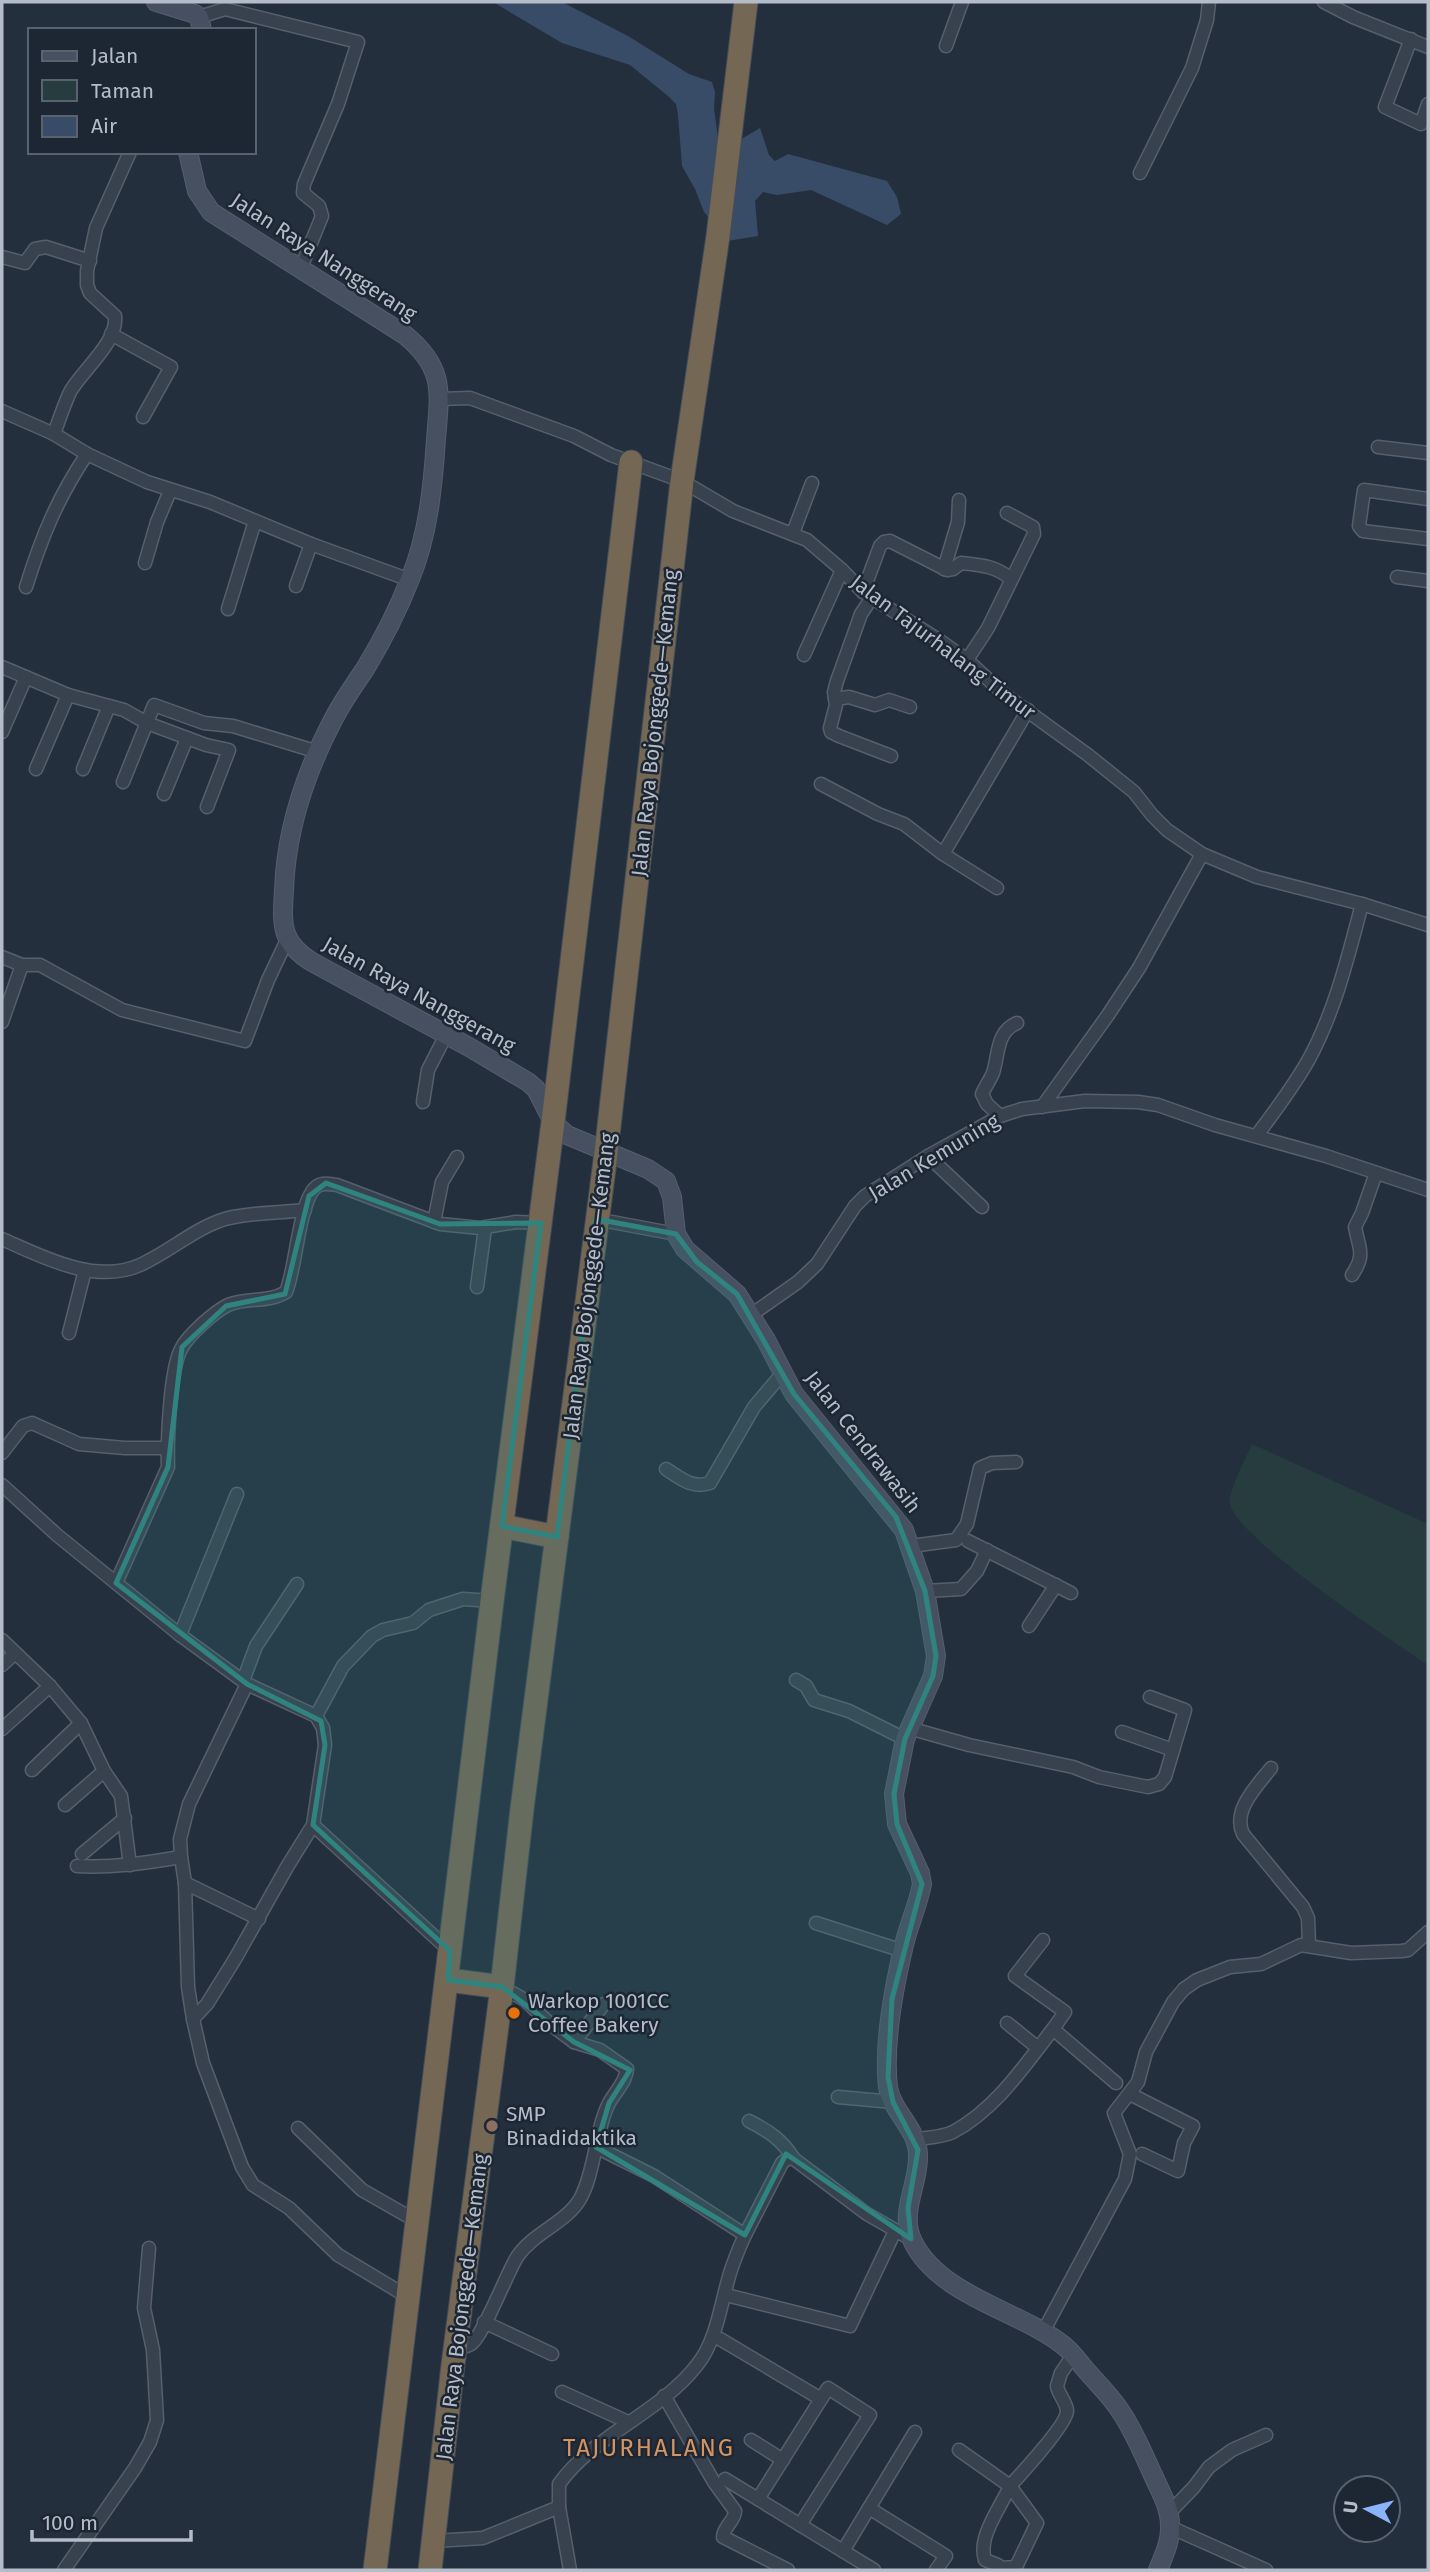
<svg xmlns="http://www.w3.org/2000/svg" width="1430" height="2572" viewBox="0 0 1430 2572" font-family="'Fira Sans',sans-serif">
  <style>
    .green { fill: #263c3f }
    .water { fill: #394c67 }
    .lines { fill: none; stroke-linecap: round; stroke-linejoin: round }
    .street-casing { stroke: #565f6c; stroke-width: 15 }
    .secondary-casing { stroke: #565f6c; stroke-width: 20 }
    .highway-casing { stroke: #434c59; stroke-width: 25 }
    .street { stroke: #38414e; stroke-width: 12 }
    .secondary { stroke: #465061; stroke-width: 18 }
    .highway { stroke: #746855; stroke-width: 23 }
    .marked { fill: #308480; fill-opacity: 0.2; stroke: #308480; stroke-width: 5; stroke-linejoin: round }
    .food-dot { fill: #e8710a; stroke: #1d2633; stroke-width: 2.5 }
    .education-dot { fill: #8d6e63; stroke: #1d2633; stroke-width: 2.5 }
    .labels { text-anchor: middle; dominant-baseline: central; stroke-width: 5; stroke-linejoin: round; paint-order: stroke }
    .street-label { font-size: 21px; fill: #b4bcc9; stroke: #1d2633 }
    .poi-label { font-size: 21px; fill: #b4bcc9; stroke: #1d2633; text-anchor: start }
    .quarter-label { font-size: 24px; letter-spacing: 2px; fill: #d59563; stroke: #1d2633 }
  </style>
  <rect width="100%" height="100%" fill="#242f3e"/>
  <path class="green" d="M1252,1444L1428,1524V1665C1394,1642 1234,1537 1230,1503C1228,1492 1247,1456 1252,1444Z"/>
  <g class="water">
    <polygon points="493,2 562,2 628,36 689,74 712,82 715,92 714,109 719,145 711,220 704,212 695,189 682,166 678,114 676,104 668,96 630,65 562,43"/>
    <polygon points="760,128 769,155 775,161 788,154 887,181 897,197 901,214 887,225 811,190 777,195 763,192 755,201 758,236 727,241 728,147"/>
  </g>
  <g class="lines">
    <g class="street-casing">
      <g id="street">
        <polyline points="1324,2 1353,17 1428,47"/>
        <polyline points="199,17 225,9 358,42 338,104 304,184 303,193 319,206 322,216 300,270"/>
        <polyline points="1411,39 1385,107 1421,124 1428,104"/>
        <polyline points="946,46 962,2"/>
        <polyline points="1140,173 1192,68 1207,20 1209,2"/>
        <polyline points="2,257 25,263 35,249 46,247 90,261"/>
        <polyline points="111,334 171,367 143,417"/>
        <polyline points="439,399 470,398 574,436 611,455 682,481 733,511 807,540 842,570 863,592 939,640 967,660 1004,694 1088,755 1134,792 1152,815 1167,830 1202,854 1257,877 1362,904 1428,925"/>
        <polyline points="2,411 54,434 87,454 147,482 210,502 311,544 410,580"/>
        <path d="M54,434C59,420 64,405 70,392C82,370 118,343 115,316L90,293L87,285V271L96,228L130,152"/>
        <polyline points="1378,447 1428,453"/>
        <polyline points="1428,499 1364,490 1359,526 1363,531 1428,539"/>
        <polyline points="793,533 812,483"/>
        <polyline points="145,563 157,522 170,491"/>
        <polyline points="944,569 958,522 959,500"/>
        <polyline points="1397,577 1428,581"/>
        <polyline points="296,586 311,544"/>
        <path d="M26,587C42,536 57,499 87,454"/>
        <path d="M863,592L880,546L884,542L890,541L947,570L953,569L961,563C981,565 996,566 1011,579"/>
        <polyline points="873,596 861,614 837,681 834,692 836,705 830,728 831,732 839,736 891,756"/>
        <polyline points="228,609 255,521"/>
        <polyline points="804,655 842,570"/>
        <polyline points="967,660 988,628 1034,534 1033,527 1007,513"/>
        <polyline points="2,667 68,695 124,710 147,723 206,745 229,750 207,807"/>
        <polyline points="835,699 849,697 875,705 889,700 910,707"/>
        <polyline points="2,732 26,677"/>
        <polyline points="36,769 68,695"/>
        <polyline points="83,769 109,706"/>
        <polyline points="123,782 154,705 204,723 233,726 318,752"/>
        <polyline points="821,784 878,814 904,824 943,854 1028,710"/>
        <polyline points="164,794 187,738"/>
        <polyline points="943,854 997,888"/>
        <polyline points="2,957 22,965 40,965 122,1010 245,1041 268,980 287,940"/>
        <polyline points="2,1022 22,965"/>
        <polyline points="423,1102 428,1070 446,1035"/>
        <polyline points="1042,1107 1108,1015 1139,968 1202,854"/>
        <path d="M1000,1116L987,1104L982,1094C985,1087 990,1080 993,1073C999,1054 996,1032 1017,1023"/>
        <path d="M1257,1135C1275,1111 1294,1086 1309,1059C1335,1011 1348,957 1362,904"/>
        <polyline points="928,1156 982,1207"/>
        <polyline points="596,1219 676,1234"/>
        <polyline points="434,1222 442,1182 457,1157"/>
        <path d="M2,1239C43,1257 95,1285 140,1265C169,1252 195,1228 225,1219C250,1212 280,1213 305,1210"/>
        <path d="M1352,1275C1366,1254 1359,1249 1355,1227L1362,1213L1376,1173"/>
        <polyline points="477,1287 485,1228"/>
        <polyline points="751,1315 798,1282 817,1264 855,1206 865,1196 928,1156 1000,1116 1022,1109 1085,1101 1138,1102 1158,1105 1215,1125 1326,1156 1428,1190"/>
        <polyline points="69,1333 85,1270"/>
        <polyline points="2,1453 23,1426 32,1423 79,1444 125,1448 166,1448"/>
        <path d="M666,1469C680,1478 692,1489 710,1483L754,1407L782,1374"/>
        <polyline points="2,1485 57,1535 180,1635 247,1684"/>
        <polyline points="968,1541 1071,1593"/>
        <polyline points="911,1546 956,1540 967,1524 980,1468 992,1463 1016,1462"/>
        <path d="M116,1583L168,1467C167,1442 170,1370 181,1349C188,1335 214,1312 228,1305C246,1297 269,1303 286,1292C296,1269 299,1201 316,1187C322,1182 330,1184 337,1185L440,1224L480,1228L516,1222L541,1223"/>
        <polyline points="925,1591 961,1589 977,1571 987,1550"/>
        <polyline points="1029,1626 1056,1585"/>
        <polyline points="180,1635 237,1494"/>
        <polyline points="2,1640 50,1686 81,1723 104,1771 121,1796 130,1865"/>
        <polyline points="2,1665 15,1653"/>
        <polyline points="796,1680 806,1686 814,1700 849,1711 905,1739"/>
        <polyline points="243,1681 256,1646 297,1584"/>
        <polyline points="316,1716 343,1666 372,1636 383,1630 413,1623 429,1610 463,1599 492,1601"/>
        <polyline points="909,1728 969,1745 1073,1767 1099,1777 1148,1787 1159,1784 1165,1777 1185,1710 1150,1697"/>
        <polyline points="2,1729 50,1686"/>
        <polyline points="1122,1732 1173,1750"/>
        <path d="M1271,1768C1257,1786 1232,1810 1243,1834L1303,1907L1308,1918L1309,1945"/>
        <polyline points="32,1770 81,1723"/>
        <polyline points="65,1805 104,1771"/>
        <polyline points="313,1825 450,1951"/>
        <polyline points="82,1854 125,1818"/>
        <polyline points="181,1857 180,1839 189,1804 247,1684 316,1716 323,1728 325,1745 313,1825 287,1867 235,1959 207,2004 193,2019"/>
        <path d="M77,1866C112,1868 146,1863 181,1857L185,1883L188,1987L193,2019L203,2063L242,2167L253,2185L289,2208L338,2255L408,2297"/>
        <polyline points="185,1883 259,1919"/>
        <polyline points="816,1923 903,1951"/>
        <polyline points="1043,1940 1015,1976 1065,2012 1053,2029"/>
        <path d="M502,1987L525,2000L550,2024L574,2042L600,2050L627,2069C626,2082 615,2092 609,2103C602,2117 599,2132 596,2147L654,2176L745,2235L782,2163L788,2158L794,2159L867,2214L911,2239"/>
        <polyline points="1007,2023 1038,2048"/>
        <polyline points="574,2042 604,2004"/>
        <polyline points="1130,2094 1193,2126 1184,2143 1178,2171 1142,2154"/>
        <polyline points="838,2097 893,2102"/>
        <path d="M749,2121C769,2131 782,2140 794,2159"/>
        <polyline points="298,2128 362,2190 418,2222"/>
        <path d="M915,2139C927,2138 942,2137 953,2132C996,2109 1024,2066 1053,2029L1116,2083"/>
        <polyline points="726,2295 850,2326 895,2231"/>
        <polyline points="484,2322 552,2354"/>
        <polyline points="1043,2332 1125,2179 1130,2154 1114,2113 1138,2082 1146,2052 1173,2002 1184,1989 1197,1980 1230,1967 1261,1964 1301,1945 1351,1953 1402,1951 1408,1950 1428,1932"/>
        <polyline points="720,2339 821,2399"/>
        <path d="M456,2348C461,2347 467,2347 471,2344C483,2336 506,2275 517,2257C534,2232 566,2223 580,2199C589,2183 592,2164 596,2147"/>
        <polyline points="562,2392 628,2422"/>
        <path d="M664,2396L714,2482L735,2511C735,2521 723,2527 723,2537L788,2570"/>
        <polyline points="751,2440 783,2460"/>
        <path d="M959,2450L1010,2486C1001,2507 977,2537 985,2560L998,2565L1000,2570"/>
        <polyline points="725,2479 874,2570"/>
        <polyline points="758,2499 828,2388 870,2415 800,2525"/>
        <polyline points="869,2508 946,2556 936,2570"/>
        <polyline points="1169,2513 1194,2487 1209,2467 1232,2450 1266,2435"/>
        <polyline points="1170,2527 1266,2570"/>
        <polyline points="434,2541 483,2538 559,2507"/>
        <polyline points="843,2551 915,2432"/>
        <path d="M1001,2568L1016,2567L1037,2523L1010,2486C1021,2474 1067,2424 1067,2411C1067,2403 1058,2394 1057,2386L1061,2373L1074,2354"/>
        <polyline points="64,2570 135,2468 150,2442 157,2420 153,2350 144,2308 149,2248"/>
        <path d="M570,2570L559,2507V2484C595,2434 660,2413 697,2365C718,2339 721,2300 731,2270C735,2258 740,2246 745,2235"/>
      </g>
    </g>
    <g class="secondary-casing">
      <g id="secondary">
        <polyline points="156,2 195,14 199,17 202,30"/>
        <path d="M188,152L197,191L211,212L405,335C445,368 440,391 436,439C433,486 428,536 410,579C398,610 382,641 365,669C354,685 343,701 334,718C306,771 286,831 284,890C282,925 280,942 312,962L469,1047L528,1082L536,1089L553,1122L567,1135L648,1169L666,1181L672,1197L676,1234L685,1249L737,1294L766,1340L794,1394L904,1530L925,1591L936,1656L933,1676L905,1739L894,1794L897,1824L920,1873L922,1884C918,1905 909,1924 904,1945C894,1987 883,2043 888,2087C892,2112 917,2128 918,2154C920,2183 898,2212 913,2242C940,2296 1018,2310 1063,2345C1072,2352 1078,2361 1085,2369C1096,2382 1109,2394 1119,2409C1133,2429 1143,2453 1153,2475C1160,2491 1170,2507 1170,2525C1171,2541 1164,2555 1158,2570"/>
      </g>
    </g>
    <g class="highway-casing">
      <g id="highway">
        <polyline points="502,1526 557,1537"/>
        <polyline points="448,1980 502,1987"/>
        <polyline points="375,2570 492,1601 553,1122 631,462"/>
        <polyline points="430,2570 453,2365 502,1987 522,1809 606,1153 682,481 718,236 746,2"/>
      </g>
    </g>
    <use href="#street" class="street"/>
    <use href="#secondary" class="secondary"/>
    <use href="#highway" class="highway"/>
  </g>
  <path class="marked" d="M326,1183L440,1224L541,1223L502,1526L557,1537L596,1219L676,1234L697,1262L737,1294L794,1394L896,1517L925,1591L936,1656L933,1676L905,1739L894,1794L897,1824L922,1884L892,1999L888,2077L893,2102L918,2150L908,2208L911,2239L786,2154L745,2235L596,2147L609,2103L630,2070L574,2042L502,1987L448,1980L450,1951L313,1825L325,1745L321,1721L247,1684L116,1583L168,1467L182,1347L226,1306L285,1294L309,1196Z"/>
  <circle class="food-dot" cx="514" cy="2013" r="7"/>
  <circle class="education-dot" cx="492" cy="2126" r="7"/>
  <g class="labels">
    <g class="street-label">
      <text transform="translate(324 257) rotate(33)">Jalan Raya Nanggerang</text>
      <text transform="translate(943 647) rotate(37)">Jalan Tajurhalang Timur</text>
      <text transform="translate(655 723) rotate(-84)">Jalan Raya Bojonggede—Kemang</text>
      <text transform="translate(419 995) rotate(29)">Jalan Raya Nanggerang</text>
      <text transform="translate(934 1157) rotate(-31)">Jalan Kemuning</text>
      <text transform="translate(589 1286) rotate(-83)">Jalan Raya Bojonggede—Kemang</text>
      <text transform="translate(863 1442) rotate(52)">Jalan Cendrawasih</text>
      <text transform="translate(462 2307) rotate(-83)">Jalan Raya Bojonggede—Kemang</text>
    </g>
    <g class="poi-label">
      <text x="528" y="2001">Warkop 1001CC<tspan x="528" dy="24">Coffee Bakery</tspan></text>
      <text x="506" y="2114">SMP<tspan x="506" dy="24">Binadidaktika</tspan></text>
    </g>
    <g class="quarter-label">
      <text x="649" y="2448">TAJURHALANG</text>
    </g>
  </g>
  <rect width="1430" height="2572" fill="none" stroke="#b4bcc9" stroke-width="7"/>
  <rect x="28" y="28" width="228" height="126" fill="#1d2633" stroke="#59626f" stroke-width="2"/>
  <rect x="42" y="51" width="35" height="10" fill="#465061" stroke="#59626f" stroke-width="2"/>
  <text x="91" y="63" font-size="21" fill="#b4bcc9">Jalan</text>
  <rect x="42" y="80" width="35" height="21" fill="#263c3f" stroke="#59626f" stroke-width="2"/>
  <text x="91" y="98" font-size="21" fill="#b4bcc9">Taman</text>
  <rect x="42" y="116" width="35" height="21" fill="#394c67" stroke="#59626f" stroke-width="2"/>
  <text x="91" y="133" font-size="21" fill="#b4bcc9">Air</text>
  <g transform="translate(1367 2509) rotate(277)"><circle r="33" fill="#1d2633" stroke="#59626f" stroke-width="2"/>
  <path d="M0-5L12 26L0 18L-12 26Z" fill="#8ab4f8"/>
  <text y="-10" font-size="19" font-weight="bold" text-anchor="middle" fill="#b4bcc9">U</text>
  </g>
  <path d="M32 2530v10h159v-10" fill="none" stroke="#b4bcc9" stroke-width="3.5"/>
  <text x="42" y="2530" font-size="21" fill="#b4bcc9" stroke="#1d2633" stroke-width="5" paint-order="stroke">100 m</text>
</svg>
